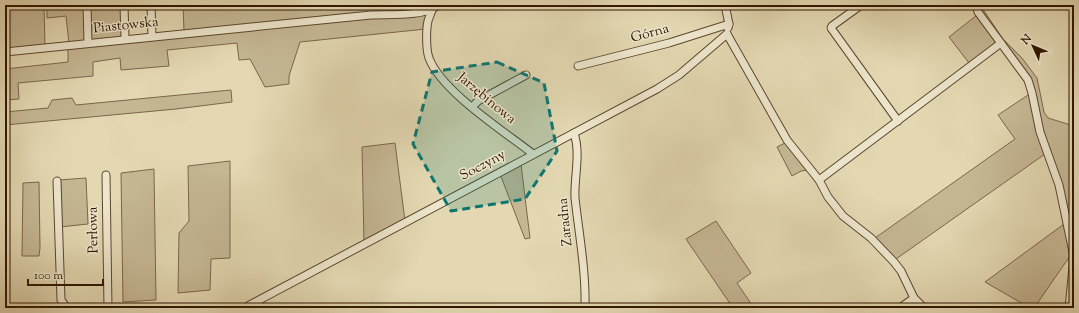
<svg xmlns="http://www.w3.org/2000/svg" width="1079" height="313" viewBox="0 0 1079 313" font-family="'Sorts Mill Goudy',serif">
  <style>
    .green { fill: #c5b794; stroke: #7b664a }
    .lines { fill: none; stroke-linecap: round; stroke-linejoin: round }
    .minor-casing { stroke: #5e462c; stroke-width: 9 }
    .minor { stroke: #ede6cd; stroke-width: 7 }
    .marked { fill: #0f766e; fill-opacity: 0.2; stroke: #0f766e; stroke-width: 3; stroke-dasharray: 8 5; stroke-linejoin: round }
    .labels { text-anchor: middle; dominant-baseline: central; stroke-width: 3; stroke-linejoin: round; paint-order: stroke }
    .street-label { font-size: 14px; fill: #311600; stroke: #ede6cd }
  </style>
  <rect width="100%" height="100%" fill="#e3d8b2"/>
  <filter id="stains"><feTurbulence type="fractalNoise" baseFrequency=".005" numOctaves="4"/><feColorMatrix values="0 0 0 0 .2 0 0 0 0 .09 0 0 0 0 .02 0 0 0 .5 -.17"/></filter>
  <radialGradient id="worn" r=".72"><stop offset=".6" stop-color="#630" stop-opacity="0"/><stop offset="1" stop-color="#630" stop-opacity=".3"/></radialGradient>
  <g class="green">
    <polygon points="5,5 44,5 45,47 5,51"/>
    <polygon points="47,5 85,5 87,42 69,44 66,16 47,18"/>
    <polygon points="88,5 123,5 124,38 89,42"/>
    <polygon points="183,5 418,5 423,11 184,31"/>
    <polygon points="977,5 980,5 1003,39 1022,58 1037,78 1044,112 1048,118 1074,126 1074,246 1041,131 1031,82"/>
    <polygon points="431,12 426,29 300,42 289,76 289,84 265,87 250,59 239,60 237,43 167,50 169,66 121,70 120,58 93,62 93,76 18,83 19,99 5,100 5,69 68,62 68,47"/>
    <polygon points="977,15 999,43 969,63 949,37"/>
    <polygon points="231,90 232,102 176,109 5,125 5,112 48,108 52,100 72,98 76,105"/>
    <polygon points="1031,93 1045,154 896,259 875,238 1015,139 998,115"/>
    <polygon points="395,143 405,221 364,243 362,147"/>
    <polygon points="785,143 809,170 801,171 792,176 777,147"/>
    <polygon points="230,161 230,258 211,259 210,290 178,293 179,233 189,221 188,166"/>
    <polygon points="521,164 530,238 525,239 500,174"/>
    <polygon points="154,169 156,300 123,302 121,173"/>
    <polygon points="86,178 88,224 60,227 59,180"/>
    <polygon points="39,182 40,248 39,256 22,256 23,183"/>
    <polygon points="716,221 751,273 737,283 754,308 733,308 686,239"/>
    <polygon points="1064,224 1070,256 1034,308 1030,308 985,282"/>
  </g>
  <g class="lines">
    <g class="minor-casing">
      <g id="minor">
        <polyline points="87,5 88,43"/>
        <polyline points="124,5 125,39"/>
        <polyline points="151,5 152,36"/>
        <polyline points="419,5 425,11"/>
        <polyline points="725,5 729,24 728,28"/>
        <polyline points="976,5 978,12 1028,80 1032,93 1040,132 1059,185 1073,252 1073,267 1069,308"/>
        <polyline points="857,8 832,26 831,28 898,121"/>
        <path d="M432,10C431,14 429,17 428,21C426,30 426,50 429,58C441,91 505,132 533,154"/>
        <polyline points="727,34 787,140 819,180 828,197 843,216 871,238 894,262 901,271 914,298 924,308"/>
        <path d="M5,52L371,15C390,14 424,17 438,5"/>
        <polyline points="578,66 669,43 729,24"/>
        <polyline points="472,107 478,101 526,75"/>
        <path d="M574,133C581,154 574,176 575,198C579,234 586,271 585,308"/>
        <polyline points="106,175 108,308"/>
        <polyline points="819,180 1001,43"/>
        <polyline points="57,181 61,300 67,308"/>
        <polyline points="244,308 657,89 679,75 727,34"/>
        <polyline points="900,308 914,298"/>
      </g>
    </g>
    <use href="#minor" class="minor"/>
  </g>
  <path class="marked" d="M497,62L544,83L557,151L525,199L451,211L413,144L432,72Z"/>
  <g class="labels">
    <g class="street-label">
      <text transform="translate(126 26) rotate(-6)">Piastowska</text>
      <text transform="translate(650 34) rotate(-15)">Górna</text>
      <text transform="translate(486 99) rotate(40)">Jarzębinowa</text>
      <text transform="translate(483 166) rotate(-28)">Soczyny</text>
      <text transform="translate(566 222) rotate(-96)">Zaradna</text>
      <text transform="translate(94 230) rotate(-91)">Perłowa</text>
    </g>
  </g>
  <rect width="1079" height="313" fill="none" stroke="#e3d8b2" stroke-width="20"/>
  <rect x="6" y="6" width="1067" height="301" fill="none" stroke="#311600" stroke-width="2"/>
  <rect x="10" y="10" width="1059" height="293" fill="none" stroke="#311600"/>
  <g transform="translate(1033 46) rotate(314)" stroke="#ede6cd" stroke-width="3" paint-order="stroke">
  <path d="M0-3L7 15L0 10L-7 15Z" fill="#311600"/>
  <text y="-6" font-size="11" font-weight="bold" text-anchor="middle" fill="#311600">N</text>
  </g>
  <path d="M28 279v6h75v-6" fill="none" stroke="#311600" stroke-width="2"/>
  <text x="34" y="279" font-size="12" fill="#311600" stroke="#ede6cd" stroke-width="3" paint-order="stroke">100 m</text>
  <rect width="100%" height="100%" filter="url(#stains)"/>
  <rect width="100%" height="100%" fill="url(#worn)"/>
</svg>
